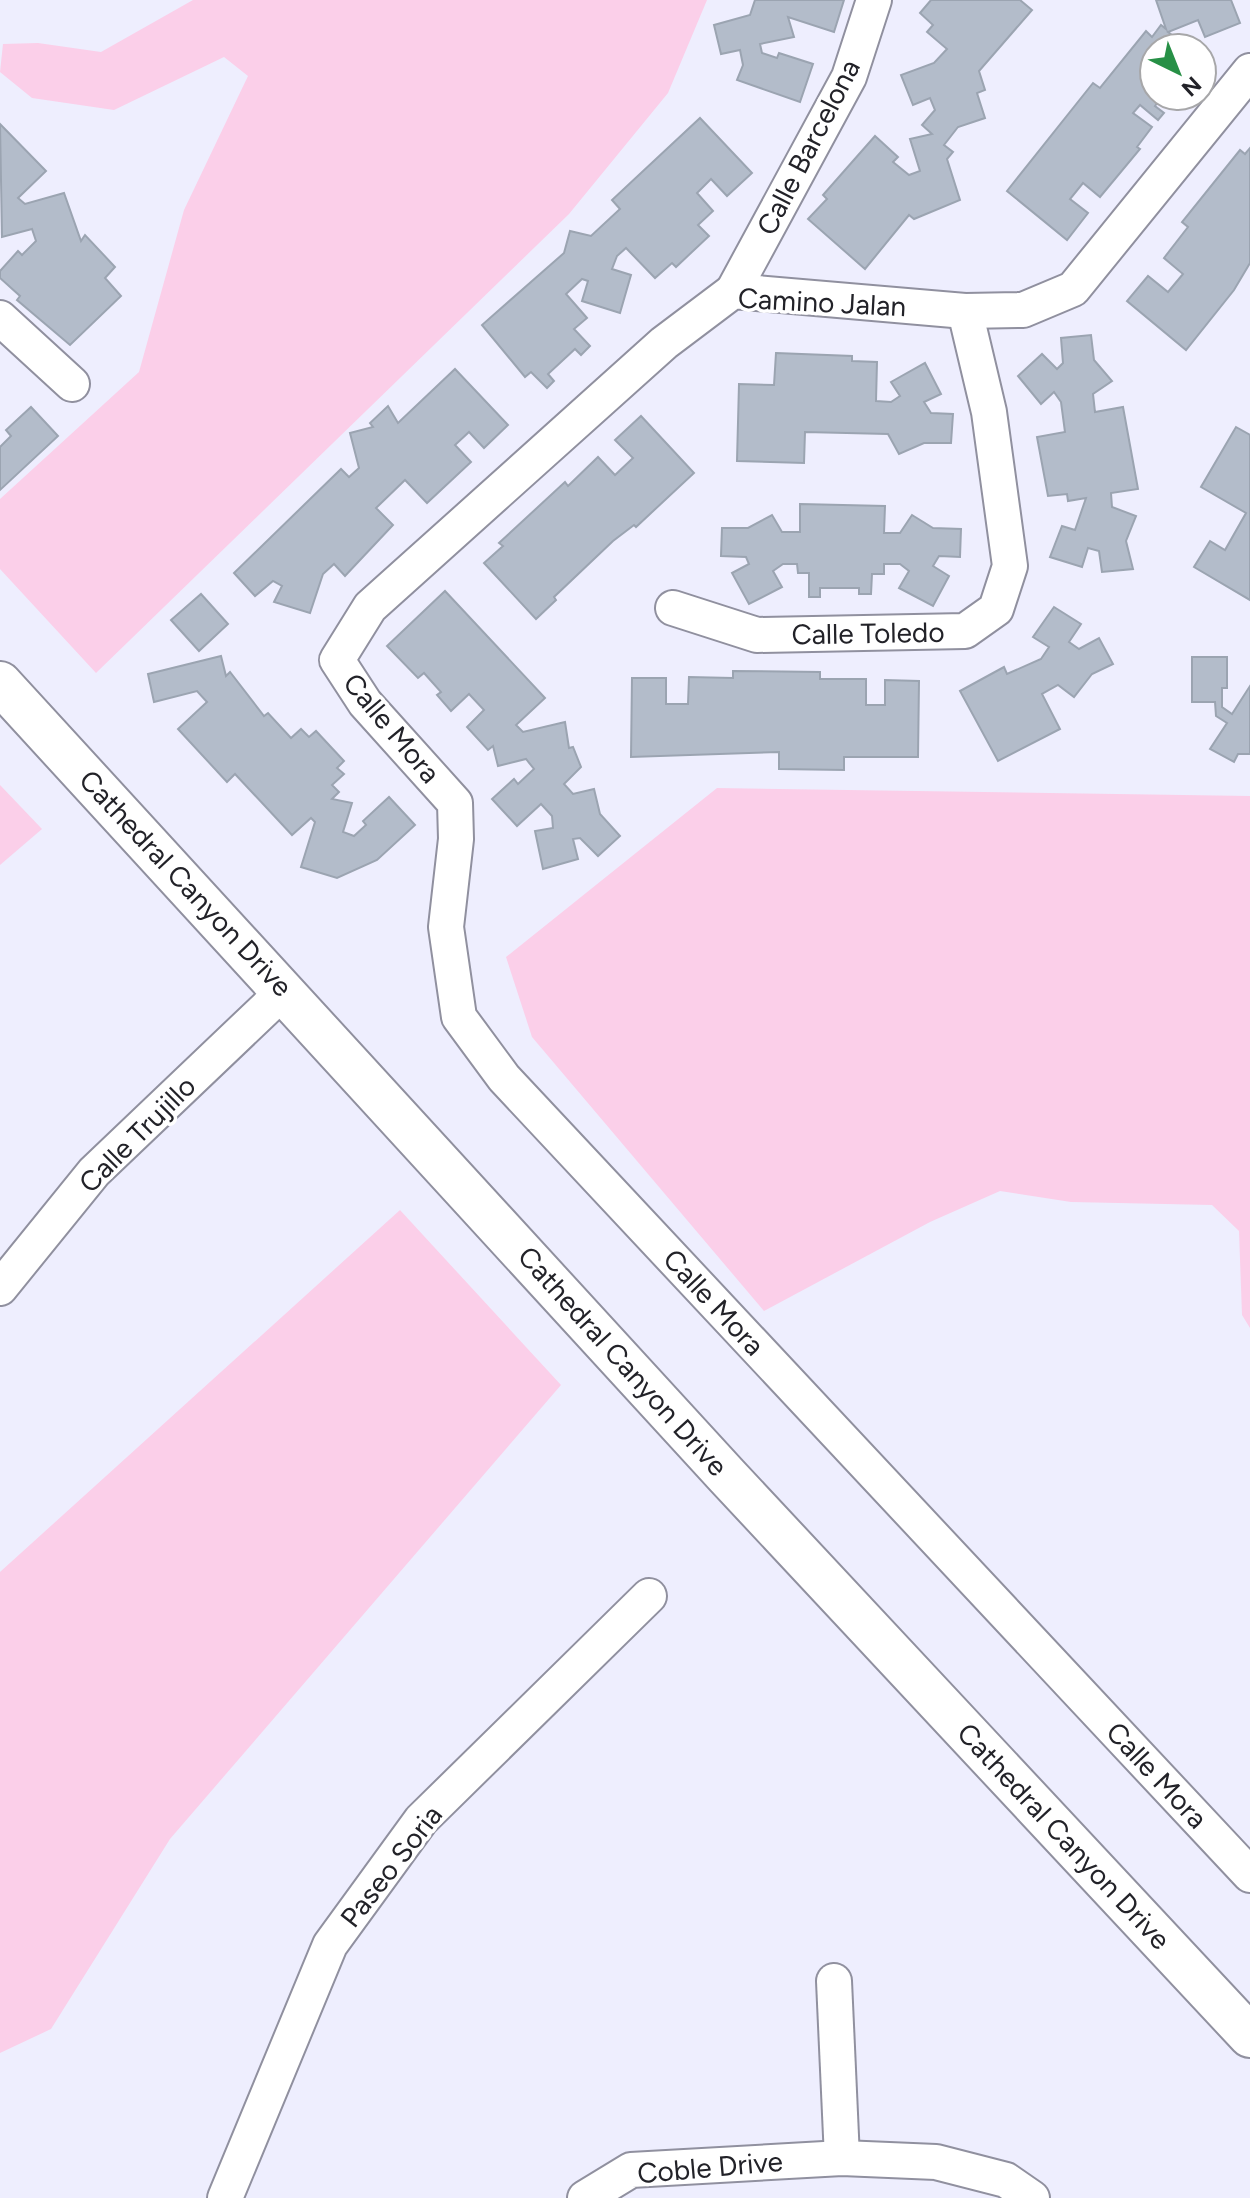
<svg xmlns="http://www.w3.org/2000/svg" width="1250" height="2198" viewBox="0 0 1250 2198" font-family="Figtree,sans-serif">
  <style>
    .green { fill: #fbcfe9 }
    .building { fill: #b3bcca; stroke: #9ba4b1; stroke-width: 2 }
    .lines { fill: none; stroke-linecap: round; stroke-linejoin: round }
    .minor-casing { stroke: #90909f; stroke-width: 38 }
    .tertiary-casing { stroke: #90909f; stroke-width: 46 }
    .minor { stroke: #fff; stroke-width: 34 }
    .tertiary { stroke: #fff; stroke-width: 42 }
    .labels { text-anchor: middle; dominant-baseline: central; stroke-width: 7; stroke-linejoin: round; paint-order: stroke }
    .street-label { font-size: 28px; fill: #222228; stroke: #fff }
  </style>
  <rect width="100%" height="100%" fill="#eeeefe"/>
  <g class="green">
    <polygon points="193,0 707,0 668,93 569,214 96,673 0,569 0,499 139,372 184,210 248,76 224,57 114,110 32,98 0,72 3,44 38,43 101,52"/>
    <polygon points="0,785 42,829 0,865"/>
    <polygon points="717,788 1250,796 1250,1328 1242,1315 1239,1231 1212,1205 1071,1202 1000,1191 930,1222 764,1311 532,1037 506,957"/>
    <polygon points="400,1210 561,1385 170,1839 51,2029 0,2053 0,1572"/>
  </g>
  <g class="building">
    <polygon points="755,0 844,0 834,32 788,17 794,37 760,44 762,53 777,58 779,53 813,64 800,102 737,80 743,65 740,50 721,54 714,25 750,15"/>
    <polygon points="931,0 1020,0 1032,10 979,71 985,90 977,93 985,118 958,127 944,145 953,152 947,159 960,200 914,219 909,215 865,269 808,219 827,199 823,195 875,136 898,157 893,162 909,175 920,171 910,139 932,134 922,125 935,110 930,98 913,105 901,75 934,63 947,49 927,32 933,25 920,13"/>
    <polygon points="1156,0 1231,0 1240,23 1205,37 1198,20 1168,32 1189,48 1154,48 1154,96 1163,96 1155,106 1164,113 1158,120 1140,105 1133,113 1152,127 1137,147 1140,149 1100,197 1083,183 1070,199 1088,213 1067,240 1007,191 1093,83 1100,88 1146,31 1152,37 1161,25 1166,29"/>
    <polygon points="700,118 752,173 727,196 711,179 697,193 713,211 698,225 709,236 676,267 672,263 655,278 626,248 617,256 612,269 631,275 620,313 582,301 588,281 582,279 566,294 587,318 574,329 590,346 581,355 575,349 548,374 554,381 547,388 531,372 525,377 482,325 564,253 570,231 591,236 620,209 612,200"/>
    <polygon points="0,124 46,171 18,198 25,204 64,193 81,241 85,235 115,267 105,278 121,296 70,345 17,300 20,296 0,278 0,271 18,251 22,255 36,241 32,229 2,237"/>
    <polygon points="1250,148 1250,263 1234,290 1186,350 1127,301 1148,276 1168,292 1183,274 1164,258 1188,227 1182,222 1240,150 1245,154"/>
    <polygon points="1091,335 1094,360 1112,381 1093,394 1095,412 1123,407 1138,489 1111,493 1112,507 1136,516 1126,541 1133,569 1102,572 1099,551 1088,548 1082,567 1050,557 1062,526 1075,530 1086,498 1068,501 1067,494 1048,496 1037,437 1065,432 1061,402 1054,392 1041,404 1018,376 1042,354 1057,369 1063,363 1061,338"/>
    <polygon points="776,353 852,356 852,361 877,362 876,401 891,402 900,396 891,382 925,363 941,394 924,402 931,413 953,414 951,443 924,443 899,454 888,434 805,432 804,463 737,461 739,384 774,385"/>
    <polygon points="455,369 508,425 484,448 469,432 455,445 471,462 427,503 405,480 376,508 393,525 345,576 334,564 323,574 310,613 274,602 282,586 273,581 255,596 234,573 341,469 349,477 359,468 350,433 373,427 370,423 388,406 398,423"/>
    <polygon points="31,407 58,436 0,490 0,447 11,436 6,430"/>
    <polygon points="641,416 694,473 636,527 634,525 613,541 554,597 556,600 536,619 484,563 503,546 499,543 565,482 568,486 598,457 615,475 633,458 615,440"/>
    <polygon points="1236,427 1250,435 1250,600 1194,567 1210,541 1225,550 1246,513 1201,487"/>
    <polygon points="800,504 885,506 884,533 900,533 912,515 933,528 961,529 960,557 939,556 933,566 949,576 933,606 899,588 909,571 900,564 884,564 884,574 872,574 871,594 859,594 859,588 820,588 820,597 809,597 809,573 798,573 797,564 783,564 773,571 782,587 749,604 732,573 749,564 746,557 721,556 722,528 748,528 772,515 782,532 800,532"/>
    <polygon points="445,591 545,698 516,725 523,732 565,722 569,748 573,747 581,767 564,784 573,794 594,789 600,814 620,836 598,856 580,838 573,839 578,859 543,869 535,831 553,828 552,816 541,804 517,826 492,799 514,779 518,784 534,769 526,759 498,766 493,746 488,750 467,727 484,710 469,694 451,711 437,695 441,692 424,673 418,678 387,646"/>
    <polygon points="201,594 228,624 199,651 171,620"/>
    <polygon points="1054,607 1081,624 1069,642 1079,649 1099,638 1113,664 1092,674 1074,697 1058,685 1042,694 1060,729 998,761 960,691 1004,667 1007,674 1041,659 1049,647 1033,637"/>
    <polygon points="221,656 226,676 230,672 264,716 268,713 291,738 301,729 309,737 316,731 344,761 337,768 344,774 332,785 339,792 332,799 352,803 343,832 354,836 366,825 363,821 389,797 415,825 377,860 337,878 301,867 315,822 311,818 292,835 235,774 227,782 178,729 207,702 197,691 154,702 148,674"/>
    <polygon points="1192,657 1227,657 1227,688 1222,688 1222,707 1232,714 1250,686 1250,754 1238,754 1234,762 1210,749 1227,723 1216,716 1215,702 1192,702"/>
    <polygon points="733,671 820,672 820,679 866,679 866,705 885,705 885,680 919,681 918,757 844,757 844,770 779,769 779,752 631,757 632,678 666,678 666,704 688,704 689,677 733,678"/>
  </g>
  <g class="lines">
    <g class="minor-casing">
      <g id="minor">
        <polyline points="1250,71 1073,289 1023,310 965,311 733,291 664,343 370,607 337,660 365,703 455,803 456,839 446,927 459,1017 504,1078 1250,1875"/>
        <polyline points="733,291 849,77 874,0"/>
        <polyline points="0,318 72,384"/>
        <polyline points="673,608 757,635 965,631 996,609 1010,566 989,412 965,311"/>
        <polyline points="0,1288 94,1172 285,990"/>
        <polyline points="834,1981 842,2158"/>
        <polyline points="225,2198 330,1945 421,1820 649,1596"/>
        <polyline points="585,2198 631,2170 842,2158 936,2162 1006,2180 1032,2198"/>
      </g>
    </g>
    <g class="tertiary-casing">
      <polyline id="tertiary" points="0,683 727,1476 1250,2036"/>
    </g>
    <use href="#minor" class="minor"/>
    <use href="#tertiary" class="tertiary"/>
  </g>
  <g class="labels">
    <g class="street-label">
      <text transform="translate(808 147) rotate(-63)">Calle Barcelona</text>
      <text transform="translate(822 302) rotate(3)">Camino Jalan</text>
      <text transform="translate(868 633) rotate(-1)">Calle Toledo</text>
      <text transform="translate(392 728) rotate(50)">Calle Mora</text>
      <text transform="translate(186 883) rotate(47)">Cathedral Canyon Drive</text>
      <text transform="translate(137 1134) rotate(-45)">Calle Trujillo</text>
      <text transform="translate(714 1302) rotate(47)">Calle Mora</text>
      <text transform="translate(623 1361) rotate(48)">Cathedral Canyon Drive</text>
      <text transform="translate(1157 1775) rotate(47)">Calle Mora</text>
      <text transform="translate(1064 1836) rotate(47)">Cathedral Canyon Drive</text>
      <text transform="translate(391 1866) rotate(-52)">Paseo Soria</text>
      <text transform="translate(710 2167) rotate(-5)">Coble Drive</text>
    </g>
  </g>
  <g transform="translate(1178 72) rotate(137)"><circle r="38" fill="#ffffff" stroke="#a7a7a9" stroke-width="2"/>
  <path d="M0-6L14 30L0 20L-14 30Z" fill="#279046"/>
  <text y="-12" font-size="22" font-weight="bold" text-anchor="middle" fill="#222228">N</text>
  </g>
</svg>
